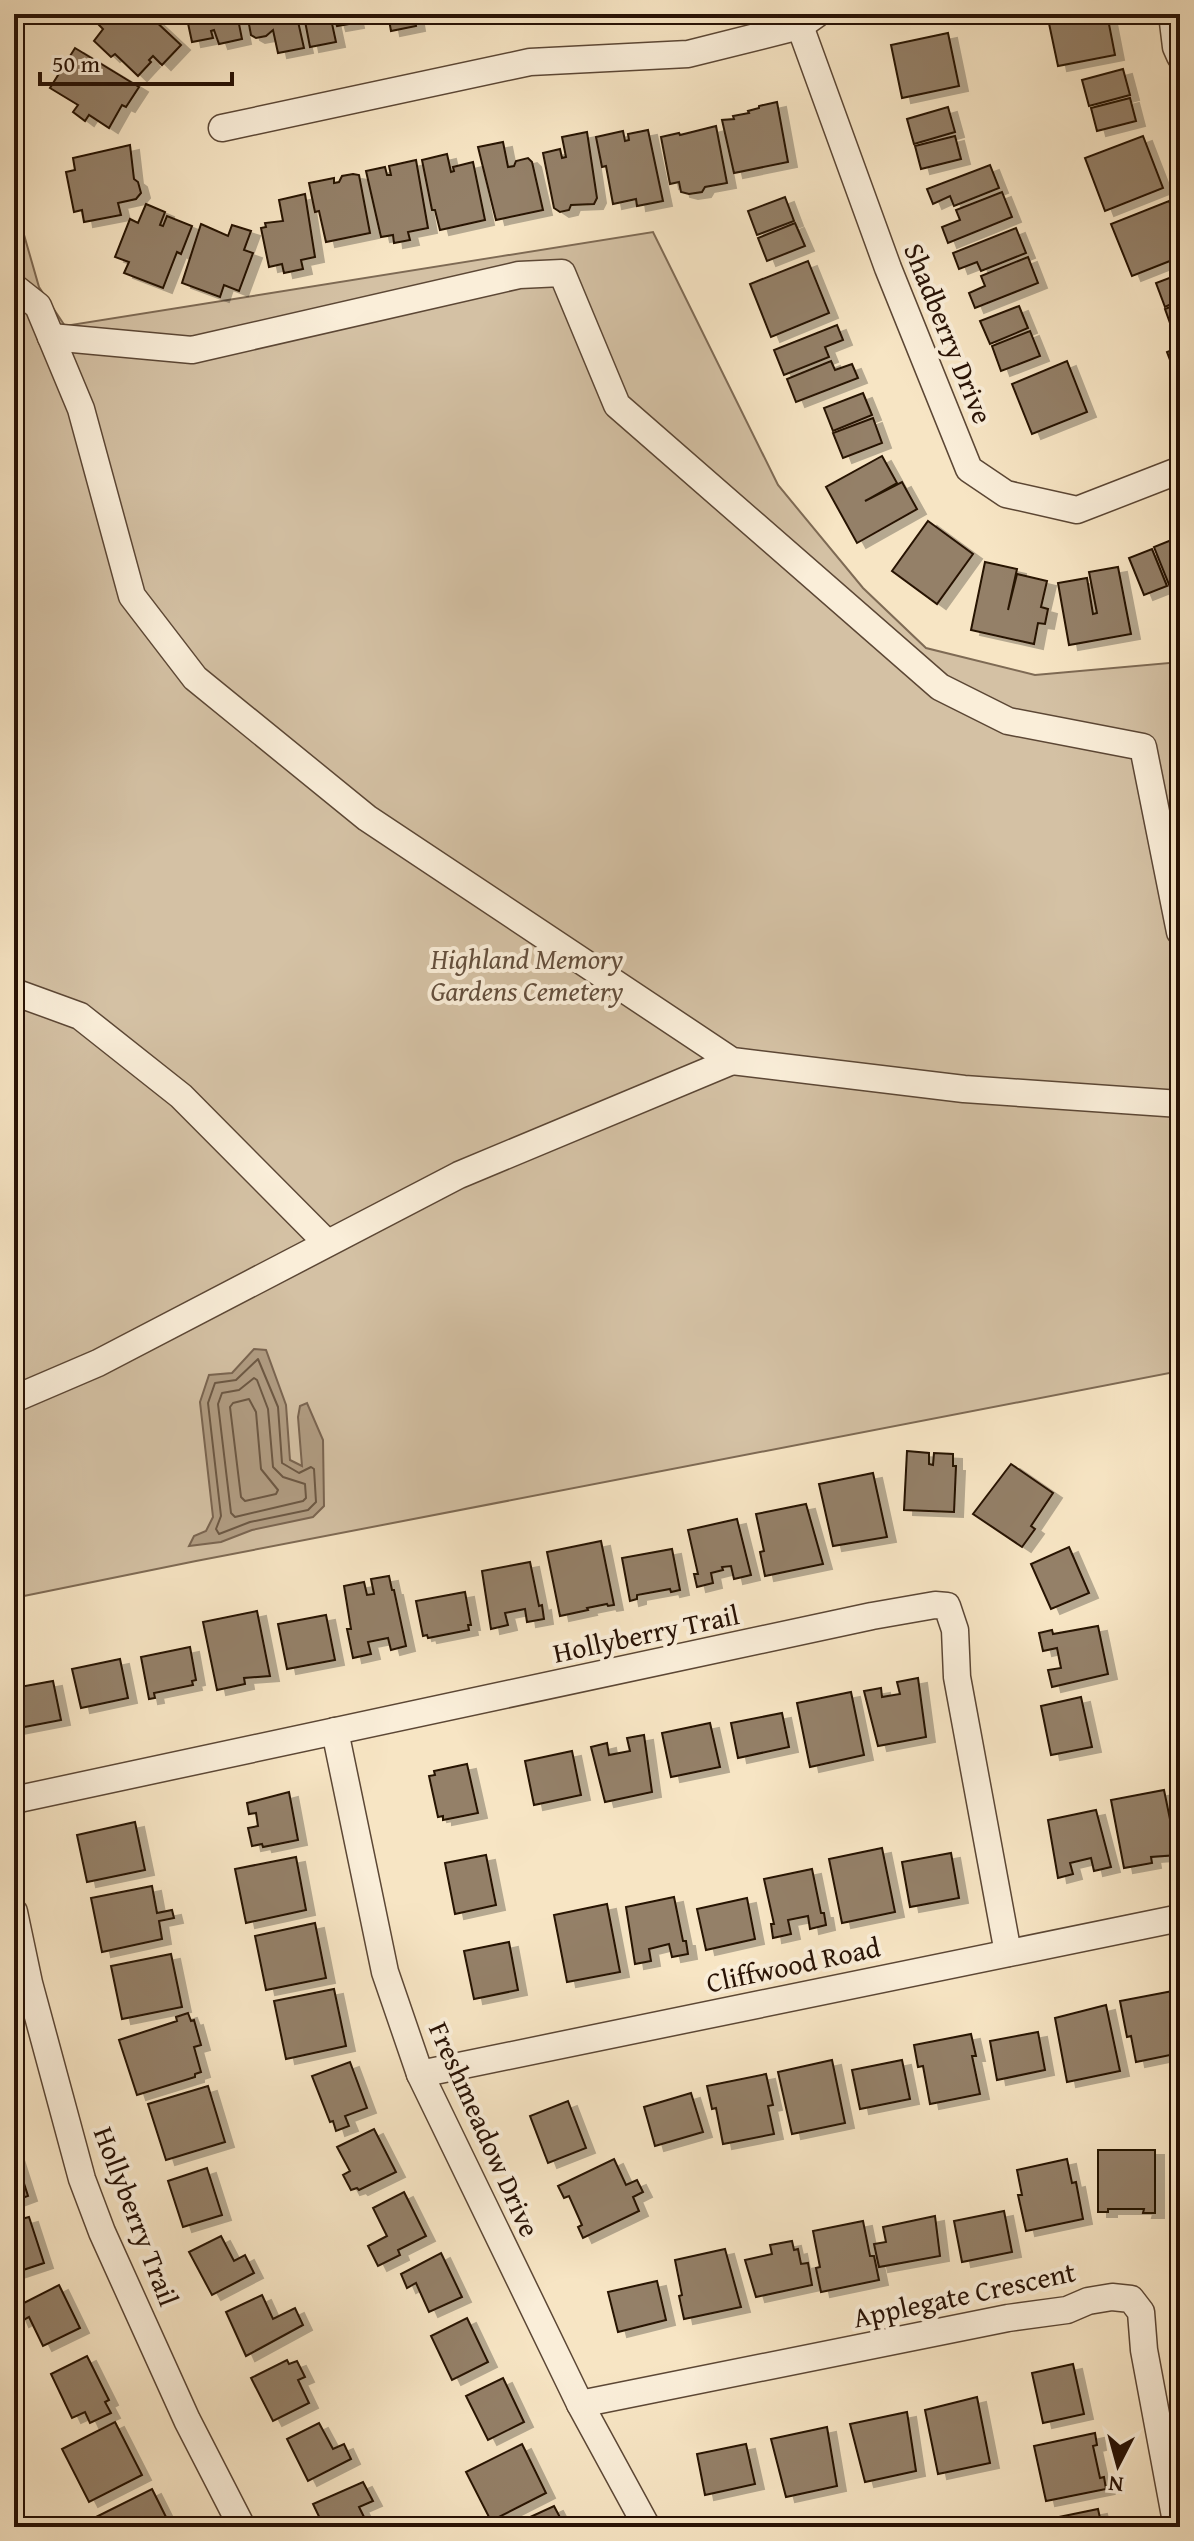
<svg xmlns="http://www.w3.org/2000/svg" width="1194" height="2541" viewBox="0 0 1194 2541" font-family="'Gentium Book Plus',serif">
  <style>
    .green { fill: #d4c1a4; stroke: #7e6a54; stroke-width: 2 }
    .water { fill: #b19d83; stroke: #7a6551; stroke-width: 2 }
    .lines { fill: none; stroke-linecap: round; stroke-linejoin: round }
    .shore { stroke: #6c5844; stroke-width: 2 }
    .building { fill: #948068; stroke: #281205; stroke-width: 2; filter: url(#shadow) }
    .minor-casing { stroke: #5c4735; stroke-width: 29 }
    .minor { stroke: #faeed9; stroke-width: 26 }
    .labels { text-anchor: middle; dominant-baseline: central; stroke-width: 8; stroke-linejoin: round; paint-order: stroke }
    .street-label { font-size: 28px; fill: #281205; stroke: #faeed9 }
    .park-label { font-size: 28px; font-style: italic; fill: #644f3d; stroke: #faeed9 }
  </style>
  <defs>
    <filter id="shadow"><feDropShadow dx="9" dy="5" stdDeviation="0" flood-color="#0004"/></filter>
  </defs>
  <rect width="100%" height="100%" fill="#f7e5c4"/>
  <filter id="stains"><feTurbulence type="fractalNoise" baseFrequency=".0025" numOctaves="4"/><feColorMatrix values="0 0 0 0 .2 0 0 0 0 .09 0 0 0 0 .02 0 0 0 .5 -.17"/></filter>
  <radialGradient id="worn" r=".72"><stop offset=".6" stop-color="#630" stop-opacity="0"/><stop offset="1" stop-color="#630" stop-opacity=".3"/></radialGradient>
  <polygon class="green" points="14,200 39,287 65,326 653,232 778,485 863,588 926,648 1035,675 1180,662 1180,1371 196,1561 14,1598"/>
  <polygon class="water" points="254,1349 266,1350 286,1405 290,1460 302,1466 298,1417 300,1406 307,1403 323,1440 324,1506 313,1517 252,1530 221,1542 189,1546 194,1536 206,1531 213,1517 200,1402 209,1375 232,1373"/>
  <g class="lines">
    <g class="shore">
      <polygon points="258,1359 278,1407 282,1463 299,1473 311,1467 314,1469 316,1502 308,1510 250,1522 219,1534 216,1529 221,1516 208,1403 215,1383 236,1380"/>
      <polygon points="254,1378 257,1380 268,1409 273,1467 283,1477 305,1484 306,1498 303,1501 235,1517 231,1513 218,1404 222,1393 239,1390"/>
      <polygon points="249,1399 256,1412 261,1469 278,1490 276,1494 245,1501 241,1497 230,1407 233,1403"/>
    </g>
  </g>
  <g class="building">
    <polygon points="105,14 143,14 150,20 152,18 181,45 162,65 153,56 149,60 151,62 138,76 115,54 111,57 94,41 103,29 97,23"/>
    <polygon points="186,14 237,14 242,39 219,44 214,30 211,31 213,38 192,42"/>
    <polygon points="247,14 294,14 294,17 297,17 304,48 278,53 273,30 266,36 256,38 251,35"/>
    <polygon points="353,14 355,23 337,26 335,19 331,19 336,42 310,47 304,16"/>
    <polygon points="388,14 414,14 416,26 391,31"/>
    <polygon points="1047,14 1107,14 1115,55 1058,66"/>
    <polygon points="948,33 959,86 902,98 891,45"/>
    <polygon points="75,48 139,87 126,107 122,105 109,128 89,115 85,121 73,112 78,105 50,88"/>
    <polygon points="1123,69 1130,95 1089,106 1082,80"/>
    <polygon points="1130,98 1136,121 1097,131 1091,108"/>
    <polygon points="777,102 788,162 734,173 722,120 734,119 733,116 749,113 748,111 759,108 759,106"/>
    <polygon points="948,107 955,132 914,144 907,119"/>
    <polygon points="716,126 727,183 705,187 702,192 689,194 681,192 679,182 670,184 661,137 679,133 680,135"/>
    <polygon points="648,130 663,201 637,206 636,199 613,204 606,166 602,167 596,137 623,131 625,141 629,140 628,134"/>
    <polygon points="587,132 597,198 594,204 571,205 569,210 560,212 554,208 543,153 560,149 562,158 566,157 562,137"/>
    <polygon points="955,136 961,159 921,169 915,146"/>
    <polygon points="1143,136 1163,188 1105,211 1085,158"/>
    <polygon points="503,142 508,167 514,166 516,161 528,158 532,162 543,210 496,220 478,147"/>
    <polygon points="130,145 134,179 138,182 141,193 136,199 118,203 121,215 84,222 82,210 74,212 66,172 75,170 73,158"/>
    <polygon points="447,154 451,172 454,171 453,167 473,162 485,220 440,230 435,210 432,210 422,160"/>
    <polygon points="416,160 428,228 408,232 410,240 394,243 393,235 381,237 366,171 385,167 387,175 391,175 389,166"/>
    <polygon points="990,165 999,188 954,206 950,196 933,204 927,189"/>
    <polygon points="353,174 359,175 370,233 326,242 319,211 315,212 309,183 334,178 334,183 339,182 342,176"/>
    <polygon points="1002,192 1012,217 948,243 942,227 960,220 956,210"/>
    <polygon points="305,194 315,257 301,260 303,269 284,273 282,264 269,267 261,228 266,227 265,223 283,221 279,200"/>
    <polygon points="785,197 794,221 757,235 748,211"/>
    <polygon points="1169,201 1180,229 1180,257 1132,276 1111,224"/>
    <polygon points="146,204 165,212 160,225 163,226 167,216 192,226 181,254 177,252 163,288 124,273 129,262 115,257 130,219 138,223"/>
    <polygon points="795,223 805,246 767,261 758,238"/>
    <polygon points="201,224 228,236 232,225 251,231 244,250 253,253 239,291 224,285 220,297 182,283"/>
    <polygon points="1016,228 1026,253 981,271 977,262 959,269 953,253"/>
    <polygon points="1028,257 1038,283 975,308 969,293 985,286 981,276"/>
    <polygon points="808,261 829,313 771,337 750,284"/>
    <polygon points="1180,274 1180,300 1165,307 1156,283"/>
    <polygon points="1180,303 1180,331 1174,334 1165,309"/>
    <polygon points="1019,306 1028,328 990,344 980,321"/>
    <polygon points="837,325 843,340 825,347 829,357 784,375 774,350"/>
    <polygon points="1030,331 1040,356 1001,371 992,346"/>
    <polygon points="1180,347 1180,386 1167,352"/>
    <polygon points="831,361 835,370 852,364 858,378 796,402 787,379"/>
    <polygon points="1067,361 1087,412 1032,434 1012,384"/>
    <polygon points="863,393 872,415 833,431 824,408"/>
    <polygon points="873,418 882,443 843,458 833,433"/>
    <polygon points="882,456 897,483 865,501 902,482 917,509 857,543 826,487"/>
    <polygon points="928,521 973,554 937,604 892,571"/>
    <polygon points="1179,537 1180,583 1170,587 1154,547"/>
    <polygon points="1152,549 1167,586 1144,595 1129,558"/>
    <polygon points="985,562 1017,569 1008,610 1017,574 1047,581 1041,607 1048,609 1045,624 1038,623 1034,644 971,630"/>
    <polygon points="1118,567 1131,634 1069,645 1058,583 1087,578 1093,614 1097,613 1089,572"/>
    <polygon points="907,1451 929,1453 929,1464 933,1465 934,1453 953,1454 953,1466 956,1466 954,1512 904,1510"/>
    <polygon points="1011,1464 1053,1493 1031,1526 1035,1529 1022,1547 973,1514"/>
    <polygon points="873,1473 887,1537 833,1546 819,1484"/>
    <polygon points="806,1504 823,1564 765,1576 760,1552 764,1551 756,1514"/>
    <polygon points="737,1519 751,1575 734,1579 731,1566 722,1567 723,1570 711,1573 713,1583 697,1587 694,1574 698,1574 688,1530"/>
    <polygon points="601,1541 614,1605 608,1606 607,1604 587,1608 588,1610 560,1616 547,1552"/>
    <polygon points="1069,1547 1089,1593 1051,1609 1031,1564"/>
    <polygon points="672,1549 680,1590 671,1592 670,1589 637,1595 637,1599 630,1601 622,1558"/>
    <polygon points="530,1562 539,1606 542,1605 544,1619 527,1622 525,1609 505,1613 508,1625 491,1629 482,1571"/>
    <polygon points="389,1576 392,1590 394,1590 406,1646 391,1650 388,1638 368,1642 371,1654 353,1658 347,1629 351,1629 344,1586 364,1582 367,1595 374,1594 371,1579"/>
    <polygon points="465,1592 471,1625 468,1625 469,1630 428,1638 427,1635 423,1636 416,1601"/>
    <polygon points="257,1611 270,1676 244,1678 245,1684 217,1690 203,1622"/>
    <polygon points="326,1615 335,1660 287,1669 278,1624"/>
    <polygon points="1098,1626 1108,1674 1052,1687 1048,1670 1061,1668 1057,1648 1043,1651 1039,1633 1052,1630 1053,1634"/>
    <polygon points="190,1647 196,1680 192,1681 193,1685 154,1693 155,1698 149,1699 141,1657"/>
    <polygon points="120,1659 128,1698 81,1708 72,1669"/>
    <polygon points="918,1678 926,1737 878,1746 864,1691 881,1688 882,1697 900,1694 897,1682"/>
    <polygon points="53,1681 61,1720 14,1729 14,1688"/>
    <polygon points="851,1692 864,1755 810,1767 797,1703"/>
    <polygon points="1081,1697 1092,1747 1051,1755 1041,1706"/>
    <polygon points="782,1713 789,1747 738,1758 731,1723"/>
    <polygon points="710,1723 720,1767 671,1777 662,1733"/>
    <polygon points="644,1735 652,1792 605,1802 591,1747 607,1743 609,1755 630,1751 627,1738"/>
    <polygon points="572,1751 581,1795 534,1805 525,1761"/>
    <polygon points="467,1764 478,1813 443,1820 443,1816 438,1817 429,1776 435,1775 434,1771"/>
    <polygon points="1164,1790 1172,1829 1180,1827 1178,1855 1151,1857 1152,1863 1124,1868 1111,1800"/>
    <polygon points="289,1792 298,1840 263,1847 262,1844 252,1846 248,1828 258,1826 256,1813 249,1814 247,1803"/>
    <polygon points="1096,1810 1111,1867 1094,1871 1091,1858 1070,1863 1073,1874 1058,1878 1048,1820"/>
    <polygon points="135,1822 145,1870 87,1882 77,1835"/>
    <polygon points="882,1848 895,1912 842,1923 829,1859"/>
    <polygon points="951,1853 959,1898 910,1907 902,1862"/>
    <polygon points="486,1855 496,1905 455,1914 445,1863"/>
    <polygon points="296,1857 306,1910 246,1923 235,1869"/>
    <polygon points="812,1869 821,1913 824,1913 826,1925 810,1929 808,1916 788,1920 791,1934 773,1938 771,1924 774,1924 764,1879"/>
    <polygon points="152,1886 157,1913 172,1910 174,1918 159,1921 162,1939 102,1952 91,1898"/>
    <polygon points="674,1897 683,1941 686,1941 688,1954 672,1957 669,1944 649,1949 651,1961 635,1964 626,1907"/>
    <polygon points="747,1898 755,1939 706,1950 697,1909"/>
    <polygon points="607,1904 620,1972 567,1982 554,1915"/>
    <polygon points="315,1923 326,1978 266,1990 255,1936"/>
    <polygon points="509,1942 518,1990 474,1999 464,1951"/>
    <polygon points="171,1954 182,2007 122,2019 111,1966"/>
    <polygon points="334,1989 346,2046 286,2059 274,2001"/>
    <polygon points="1178,1990 1180,2053 1136,2062 1131,2036 1127,2037 1120,2001"/>
    <polygon points="1106,2005 1120,2071 1067,2082 1055,2018"/>
    <polygon points="188,2013 191,2021 194,2020 201,2045 194,2047 201,2072 195,2074 195,2077 137,2095 119,2040 177,2021 176,2017"/>
    <polygon points="1038,2032 1045,2070 997,2080 990,2041"/>
    <polygon points="971,2034 976,2056 972,2056 980,2094 930,2104 923,2066 918,2067 914,2045"/>
    <polygon points="832,2060 845,2123 792,2134 778,2072"/>
    <polygon points="902,2060 910,2099 860,2109 852,2070"/>
    <polygon points="350,2062 367,2108 345,2116 349,2126 336,2131 333,2121 330,2122 312,2076"/>
    <polygon points="766,2074 773,2105 768,2106 774,2134 723,2144 716,2108 712,2109 707,2086"/>
    <polygon points="208,2086 225,2142 166,2160 148,2104"/>
    <polygon points="691,2093 703,2132 655,2146 644,2107"/>
    <polygon points="568,2101 586,2148 548,2163 530,2116"/>
    <polygon points="374,2129 396,2172 359,2190 357,2188 351,2190 343,2175 350,2171 337,2147"/>
    <polygon points="1098,2150 1155,2150 1155,2213 1143,2213 1144,2209 1108,2209 1108,2212 1098,2212"/>
    <polygon points="14,2152 28,2196 14,2201"/>
    <polygon points="614,2159 626,2185 637,2180 643,2192 633,2197 639,2211 583,2238 578,2227 582,2225 569,2196 564,2198 558,2186"/>
    <polygon points="1067,2159 1072,2183 1076,2182 1083,2219 1026,2231 1018,2195 1022,2195 1017,2170"/>
    <polygon points="207,2168 222,2215 183,2227 168,2181"/>
    <polygon points="404,2192 426,2236 398,2250 400,2255 378,2266 368,2246 387,2236 373,2208"/>
    <polygon points="1004,2211 1012,2252 962,2262 954,2221"/>
    <polygon points="935,2216 940,2256 879,2267 874,2244 886,2242 883,2227"/>
    <polygon points="29,2217 44,2263 14,2273 14,2221"/>
    <polygon points="863,2221 870,2256 874,2256 879,2280 821,2292 816,2268 820,2267 813,2231"/>
    <polygon points="221,2236 234,2261 245,2255 254,2273 212,2295 189,2252"/>
    <polygon points="792,2241 794,2250 798,2249 801,2264 808,2263 812,2285 756,2297 745,2260 772,2254 770,2245"/>
    <polygon points="725,2249 741,2307 684,2319 679,2296 682,2295 675,2260"/>
    <polygon points="441,2253 462,2297 429,2312 416,2283 407,2288 401,2274"/>
    <polygon points="657,2281 666,2320 618,2332 608,2292"/>
    <polygon points="59,2285 80,2328 43,2346 29,2317 20,2322 14,2308"/>
    <polygon points="262,2295 273,2319 295,2308 303,2325 246,2356 226,2312"/>
    <polygon points="467,2318 488,2362 452,2380 431,2336"/>
    <polygon points="87,2356 109,2400 105,2402 111,2413 90,2423 85,2412 72,2418 51,2374"/>
    <polygon points="287,2360 289,2364 297,2361 305,2377 298,2380 309,2403 273,2421 251,2378"/>
    <polygon points="1073,2364 1084,2414 1043,2423 1032,2373"/>
    <polygon points="503,2378 524,2422 488,2440 466,2396"/>
    <polygon points="977,2397 990,2463 938,2474 925,2410"/>
    <polygon points="907,2412 916,2471 865,2482 850,2424"/>
    <polygon points="115,2422 142,2475 89,2502 62,2449"/>
    <polygon points="319,2423 333,2449 344,2444 351,2459 308,2481 287,2439"/>
    <polygon points="827,2427 837,2486 786,2497 771,2439"/>
    <polygon points="1095,2433 1097,2445 1093,2446 1100,2478 1104,2477 1106,2489 1046,2501 1034,2446"/>
    <polygon points="522,2444 546,2493 491,2521 466,2472"/>
    <polygon points="746,2444 755,2484 705,2495 697,2454"/>
    <polygon points="363,2482 373,2501 359,2507 369,2527 324,2527 313,2504"/>
    <polygon points="152,2489 171,2527 101,2527 96,2517"/>
    <polygon points="554,2506 565,2527 510,2527 526,2519"/>
    <polygon points="1098,2509 1102,2527 1051,2527 1049,2519"/>
  </g>
  <g class="lines">
    <g class="minor-casing">
      <g id="minor">
        <polyline points="1172,14 1176,47 1180,56"/>
        <polyline points="800,26 888,268 969,469 1006,494 1077,510 1180,470"/>
        <polyline points="222,128 530,62 688,54 800,26 817,14"/>
        <polyline points="14,287 38,306 81,409 132,596 195,678 367,818 732,1061 964,1089 1180,1104"/>
        <polyline points="51,337 192,350 519,275 562,273 617,405 940,687 1008,721 1143,747 1180,932"/>
        <polyline points="14,992 80,1016 181,1096 327,1243"/>
        <polyline points="14,1399 98,1363 459,1175 732,1061"/>
        <polyline points="335,1731 385,1972 420,2074 580,2404 647,2527"/>
        <polyline points="14,1800 872,1616 935,1605 947,1606 955,1630 957,1677 1008,1953"/>
        <polyline points="14,1912 29,1983 82,2179 102,2232 187,2420 242,2527"/>
        <polyline points="420,2074 1180,1918"/>
        <polyline points="580,2404 1008,2318 1067,2310 1088,2301 1112,2297 1131,2299 1141,2312 1144,2350 1177,2527"/>
      </g>
    </g>
    <use href="#minor" class="minor"/>
  </g>
  <g class="labels">
    <g class="street-label">
      <text transform="translate(949 333) rotate(68)">Shadberry Drive</text>
      <text transform="translate(646 1633) rotate(-12)">Hollyberry Trail</text>
      <text transform="translate(793 1964) rotate(-12)">Cliffwood Road</text>
      <text transform="translate(485 2129) rotate(66)">Freshmeadow Drive</text>
      <text transform="translate(137 2216) rotate(69)">Hollyberry Trail</text>
      <text transform="translate(964 2294) rotate(-12)">Applegate Crescent</text>
    </g>
    <g class="park-label">
      <text x="527" y="958">Highland Memory<tspan x="527" dy="32">Gardens Cemetery</tspan></text>
    </g>
  </g>
  <rect width="1194" height="2541" fill="none" stroke="#f7e5c4" stroke-width="48"/>
  <rect x="16" y="16" width="1162" height="2509" fill="none" stroke="#281205" stroke-width="4"/>
  <rect x="24" y="24" width="1146" height="2493" fill="none" stroke="#281205" stroke-width="2"/>
  <g transform="translate(1118 2465) rotate(186)" stroke="#faeed9" stroke-width="6" paint-order="stroke">
  <path d="M0-6L14 30L0 20L-14 30Z" fill="#281205"/>
  <text y="-12" font-size="22" font-weight="bold" text-anchor="middle" fill="#281205">N</text>
  </g>
  <path d="M40 72v12h192v-12" fill="none" stroke="#281205" stroke-width="4"/>
  <text x="52" y="72" font-size="24" fill="#281205" stroke="#faeed9" stroke-width="6" paint-order="stroke">50 m</text>
  <rect width="100%" height="100%" filter="url(#stains)"/>
  <rect width="100%" height="100%" fill="url(#worn)"/>
</svg>
